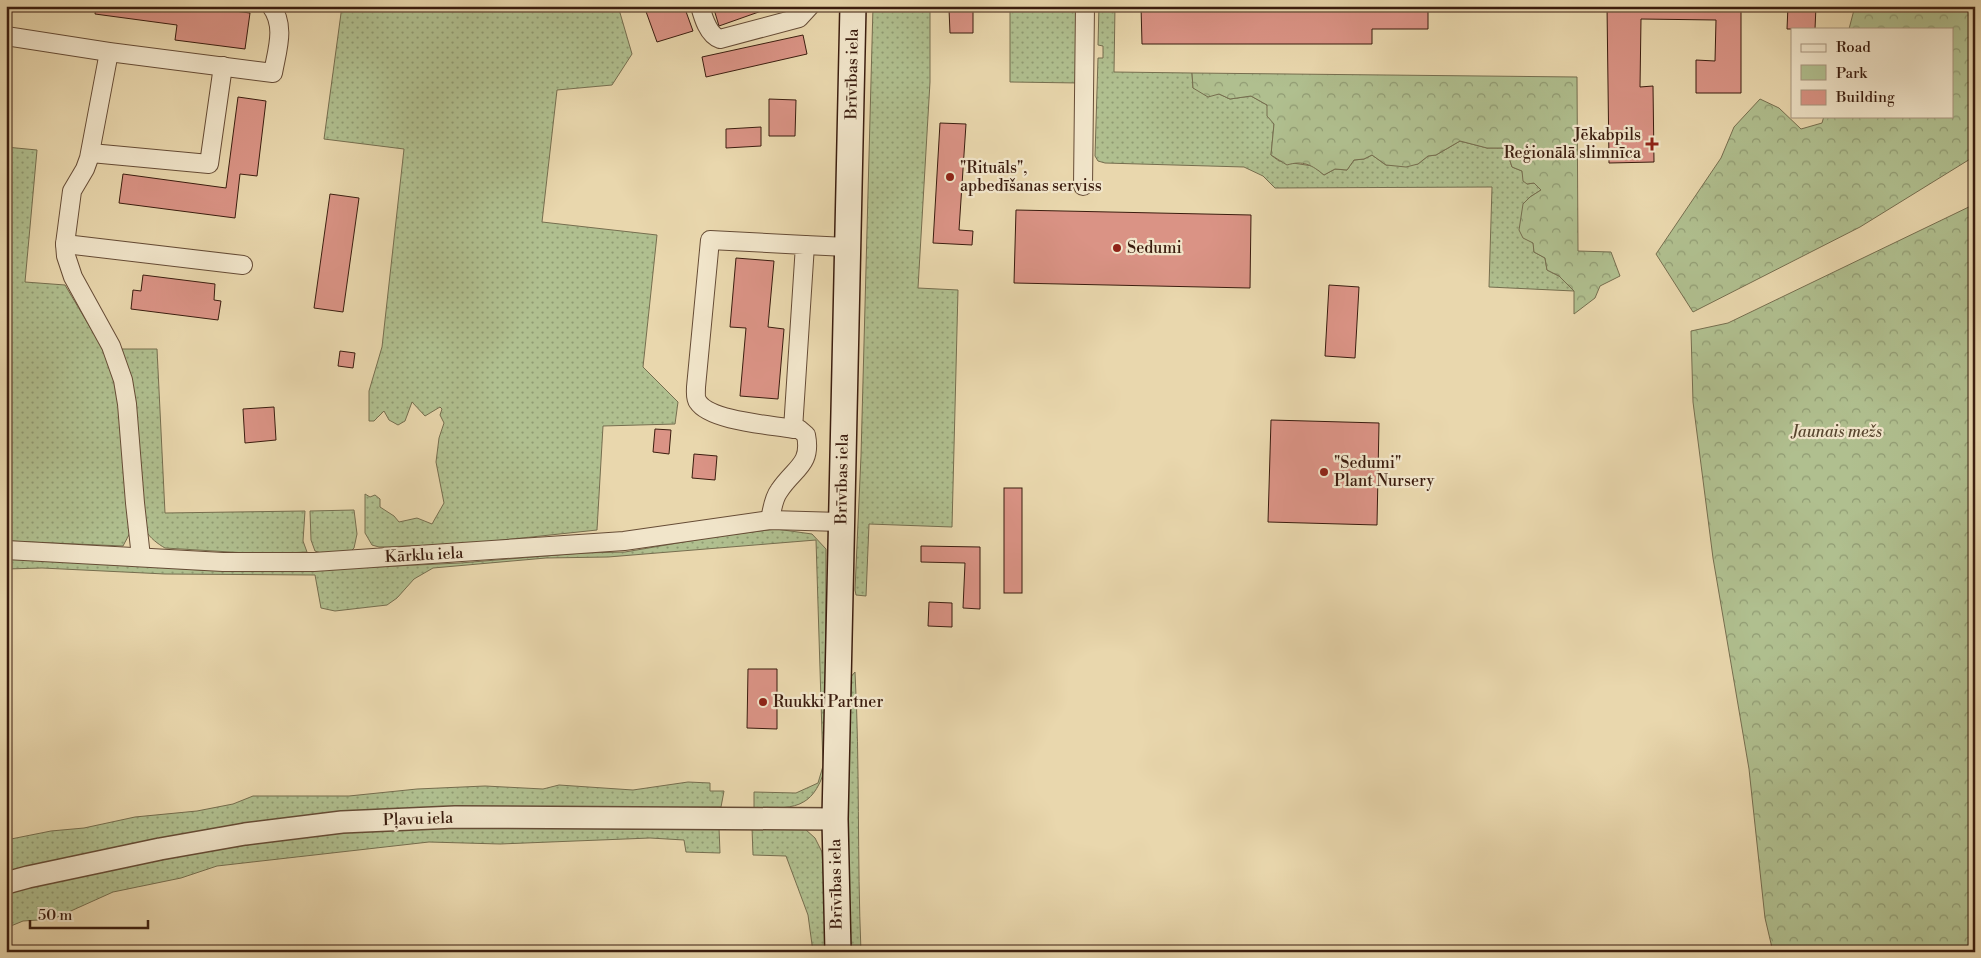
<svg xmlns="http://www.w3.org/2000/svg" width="1981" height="958" viewBox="0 0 1981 958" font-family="'Libre Bodoni',serif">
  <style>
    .green { fill: url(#green-dots); stroke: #766e4f }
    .forest { fill: url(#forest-crowns); stroke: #766e4f }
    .building { fill: #da9385; stroke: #3b1d0f }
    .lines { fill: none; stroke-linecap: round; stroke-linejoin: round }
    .minor-casing { stroke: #664c36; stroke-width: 20 }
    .tertiary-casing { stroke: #664c36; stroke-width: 24 }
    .secondary-casing { stroke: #3b1d0f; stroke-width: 28 }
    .minor { stroke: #f1e5ca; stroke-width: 18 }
    .tertiary { stroke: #f1e5ca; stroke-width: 21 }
    .secondary { stroke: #f1e5ca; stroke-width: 25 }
    .poi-dot { fill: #8f2418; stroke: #f1e5ca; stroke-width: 2 }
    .labels { text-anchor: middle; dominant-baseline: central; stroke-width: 4.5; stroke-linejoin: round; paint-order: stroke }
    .street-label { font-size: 16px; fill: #3b1d0f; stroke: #f1e5ca }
    .poi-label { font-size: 16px; fill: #3b1d0f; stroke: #f1e5ca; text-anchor: start }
    .park-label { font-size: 16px; font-style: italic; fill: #58462f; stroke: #f1e5ca }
  </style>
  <defs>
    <pattern id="green-dots" width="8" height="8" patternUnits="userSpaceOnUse" patternTransform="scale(1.25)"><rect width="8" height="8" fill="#b0bf8f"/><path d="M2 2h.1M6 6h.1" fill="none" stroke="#909b73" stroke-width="1.8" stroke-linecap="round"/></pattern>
    <pattern id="forest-crowns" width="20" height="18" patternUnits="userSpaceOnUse" patternTransform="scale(1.25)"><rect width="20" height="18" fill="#b0bf8f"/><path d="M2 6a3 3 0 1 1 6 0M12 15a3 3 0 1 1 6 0" fill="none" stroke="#909b73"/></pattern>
  </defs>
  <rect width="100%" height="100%" fill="#e9d7ad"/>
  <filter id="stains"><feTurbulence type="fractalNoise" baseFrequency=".004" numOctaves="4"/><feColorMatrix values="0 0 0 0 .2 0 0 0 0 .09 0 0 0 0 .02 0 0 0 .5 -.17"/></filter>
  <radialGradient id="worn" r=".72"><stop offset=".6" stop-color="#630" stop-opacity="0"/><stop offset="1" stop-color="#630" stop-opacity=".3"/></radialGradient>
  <g class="green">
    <polygon points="342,6 618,6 632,54 612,85 557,90 542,222 657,235 643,367 678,402 675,424 603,426 597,530 466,544 379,547 372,545 365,533 365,494 370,497 375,495 380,499 380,507 394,516 399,522 417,518 432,524 444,503 436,462 439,438 444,423 440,415 442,409 440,407 425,416 412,402 405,421 398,425 389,420 384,411 374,421 369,421 369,391 382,347 404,149 324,139"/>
    <polygon points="873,6 930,6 930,82 918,288 958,290 952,527 869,524 866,596 856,595 855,590 861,456"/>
    <polygon points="1010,6 1081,6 1079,83 1010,82"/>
    <polygon points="1099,6 1115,6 1114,72 1192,73 1193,88 1219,94 1230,99 1251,96 1267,105 1274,124 1271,155 1279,161 1313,166 1324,175 1335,169 1347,170 1354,160 1364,159 1372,155 1386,165 1418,164 1428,156 1436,155 1460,141 1487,148 1506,148 1512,167 1522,171 1527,184 1534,183 1541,190 1530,197 1534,252 1545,258 1547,270 1559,276 1574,291 1489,287 1492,187 1275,188 1263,176 1244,167 1105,163 1098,161 1095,156 1098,58 1103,58 1103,46 1098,45"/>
    <polygon points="6,147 37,150 25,282 65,285 103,349 114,371 121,404 131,531 123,546 6,541"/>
    <path d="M120,349H157L165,513L305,511L303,541L307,552L263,554L165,548C158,544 150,538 146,531Z"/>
    <polygon points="354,510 357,534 354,548 350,552 321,553 315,551 311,540 310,511"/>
    <path d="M776,529L812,534L826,549L825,769C812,811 792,808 754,808V792L796,793L818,783L823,766L816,540L608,557L546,558L433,568L414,579L397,598L387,605L335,611L321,608L315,575L165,574L42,568L6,569V557L200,570L289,571L460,563L582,553L625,552L713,537Z"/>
    <path d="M855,672C860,765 857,858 861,952H850L847,864L849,679Z"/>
    <polygon points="688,782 710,783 710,791 724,791 721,807 497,809 6,875 6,840 51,831 84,828 135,817 197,811 233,804 253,796 349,796 417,789 485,786 543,789 559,785 633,790"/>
    <path d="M435,826L719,828L720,853L686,852L684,840L650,838L500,844L429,842L217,866L181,878L113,892L53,919L23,921L6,928V892C122,867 237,843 355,830C381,827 408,827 435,826Z"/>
    <polygon points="752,828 805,829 815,838 822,852 828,952 813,952 808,915 786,856 753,855"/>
  </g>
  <g class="forest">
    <polygon points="1855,6 1975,6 1975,156 1860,227 1693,312 1656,254 1721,158 1734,127 1760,99 1779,108 1801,129 1822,123 1824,116 1952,116 1952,29 1849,29"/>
    <path d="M1192,73L1577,77L1578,251L1611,252L1620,276L1600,286L1595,298L1574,314V291L1559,276L1547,270L1545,258L1534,252L1533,243L1523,238L1519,230L1523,204L1530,197L1541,190L1534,183L1527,184L1523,181L1522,171L1512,167L1506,148H1487L1460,141L1436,155L1428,156L1418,164L1406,167L1386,165L1372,155L1364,159L1354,160L1347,170L1335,169L1324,175C1312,165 1303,160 1287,165L1271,155L1274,124L1267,116V105L1251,96L1230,99L1219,94L1208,97L1193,88Z"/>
    <polygon points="1975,204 1975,952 1773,952 1765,918 1749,769 1713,558 1693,402 1691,331 1728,323"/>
  </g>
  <g class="building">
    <polygon points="96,6 196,6 250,13 245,49 175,40 177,25 95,14"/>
    <polygon points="644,6 684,6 693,31 657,42"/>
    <polygon points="713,6 770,6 770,8 719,26"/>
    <polygon points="1141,6 1428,6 1428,29 1372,29 1372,44 1142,44"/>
    <polygon points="1607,6 1741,6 1741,93 1696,93 1696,60 1715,61 1716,20 1641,19 1640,87 1653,86 1654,162 1609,163"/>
    <polygon points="1788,6 1816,6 1815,29 1787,29"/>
    <polygon points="949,9 973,9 973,33 950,33"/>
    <polygon points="803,35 807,54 706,77 702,57"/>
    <polygon points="238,97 266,101 257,176 240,174 235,218 119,203 123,174 226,188"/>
    <polygon points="769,99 796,100 795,136 769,136"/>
    <polygon points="940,123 966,124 959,230 973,231 972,245 933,243"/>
    <polygon points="761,127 761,146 726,148 726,129"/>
    <polygon points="330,194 359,198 343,312 314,308"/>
    <polygon points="1016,210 1251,215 1250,288 1014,283"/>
    <polygon points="736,258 774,261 768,327 784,329 778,399 740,396 746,328 730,327"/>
    <polygon points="143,275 215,284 214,300 221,301 218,320 131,309 133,290 141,291"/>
    <polygon points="1329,285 1359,287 1355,358 1325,356"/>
    <polygon points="340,351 355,353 353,368 338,366"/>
    <polygon points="274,407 276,440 245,443 243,409"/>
    <polygon points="1271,420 1379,423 1377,525 1268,522"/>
    <polygon points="655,429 671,430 669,454 653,452"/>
    <polygon points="694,454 717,456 715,480 692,478"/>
    <rect x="1004" y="488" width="18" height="105"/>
    <polygon points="921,546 980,547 980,609 963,608 965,563 921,562"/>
    <polygon points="929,602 952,603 952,627 928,626"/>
    <polygon points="748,669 777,669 777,729 747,728"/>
  </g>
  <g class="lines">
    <g class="minor-casing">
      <g id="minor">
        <path d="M700,6C703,17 708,35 720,39L799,18L810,6"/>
        <path d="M6,36L109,52L273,73C277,50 286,26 271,6"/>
        <polyline points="109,52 89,158 85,169 72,191 65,244 66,256 73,277 111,346 123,380 127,404 135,503 141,557"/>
        <polyline points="91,153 209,164 223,66"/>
        <polyline points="1083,186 1085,6"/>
        <polyline points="65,244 243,265"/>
        <polyline points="805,245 847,247"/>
        <path d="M770,520C772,511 773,499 779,491C794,468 812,465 806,435L799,429H793C772,425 710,421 698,402C695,398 696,392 696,387L710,240L805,245L793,429"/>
        <polyline points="6,550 223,562 314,562 624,541 770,520 841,522"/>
      </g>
    </g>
    <g class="tertiary-casing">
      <polyline id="tertiary" points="6,883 28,877 160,849 245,834 342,822 455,817 835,819"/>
    </g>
    <g class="secondary-casing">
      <polyline id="secondary" points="838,952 835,819 853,6"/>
    </g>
    <use href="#minor" class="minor"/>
    <use href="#tertiary" class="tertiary"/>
    <use href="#secondary" class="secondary"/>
  </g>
  <g class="poi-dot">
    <path d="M1649.5 136.5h5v5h5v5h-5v5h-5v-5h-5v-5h5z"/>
    <circle cx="950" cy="177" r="5"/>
    <circle cx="1117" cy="248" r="5"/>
    <circle cx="1324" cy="472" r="5"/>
    <circle cx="763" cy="702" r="5"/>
  </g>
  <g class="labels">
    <g class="street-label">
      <text transform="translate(852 74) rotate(-89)">Brīvības iela</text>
      <text transform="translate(842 479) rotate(-89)">Brīvības iela</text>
      <text transform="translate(424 555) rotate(-3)">Kārklu iela</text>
      <text transform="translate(418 819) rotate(-2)">Pļavu iela</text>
      <text transform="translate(836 884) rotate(-91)">Brīvības iela</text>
    </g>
    <g class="poi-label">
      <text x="1641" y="135" text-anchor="end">Jēkabpils<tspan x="1641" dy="18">Reģionālā slimnīca</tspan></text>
      <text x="960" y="168">"Rituāls",<tspan x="960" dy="18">apbedīšanas serviss</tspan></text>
      <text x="1127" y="248">Sedumi</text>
      <text x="1334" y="463">"Sedumi"<tspan x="1334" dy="18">Plant Nursery</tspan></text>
      <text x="773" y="702">Ruukki Partner</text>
    </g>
    <g class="park-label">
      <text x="1837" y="432">Jaunais mežs</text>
    </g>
  </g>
  <rect width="1981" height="958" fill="none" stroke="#e9d7ad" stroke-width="25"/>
  <rect x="8" y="8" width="1966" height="943" fill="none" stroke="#3b1d0f" stroke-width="2.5"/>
  <rect x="12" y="12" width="1956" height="933" fill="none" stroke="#3b1d0f"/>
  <rect x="1791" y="28" width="162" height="90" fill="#f1e5ca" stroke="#a8957f"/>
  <rect x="1801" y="44" width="25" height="8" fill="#f1e5ca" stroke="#a8957f"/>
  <text x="1836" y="52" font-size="15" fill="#3b1d0f">Road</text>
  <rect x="1801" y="65" width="25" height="15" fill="#b0bf8f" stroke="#a8957f"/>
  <text x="1836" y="78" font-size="15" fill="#3b1d0f">Park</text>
  <rect x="1801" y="90" width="25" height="15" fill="#da9385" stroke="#a8957f"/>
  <text x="1836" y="102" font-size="15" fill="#3b1d0f">Building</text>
  <path d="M30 920v8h118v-8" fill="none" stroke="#3b1d0f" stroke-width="2.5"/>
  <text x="38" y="920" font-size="15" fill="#3b1d0f" stroke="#f1e5ca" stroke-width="4" paint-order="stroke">50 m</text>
  <rect width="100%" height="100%" filter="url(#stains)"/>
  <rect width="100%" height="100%" fill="url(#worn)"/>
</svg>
